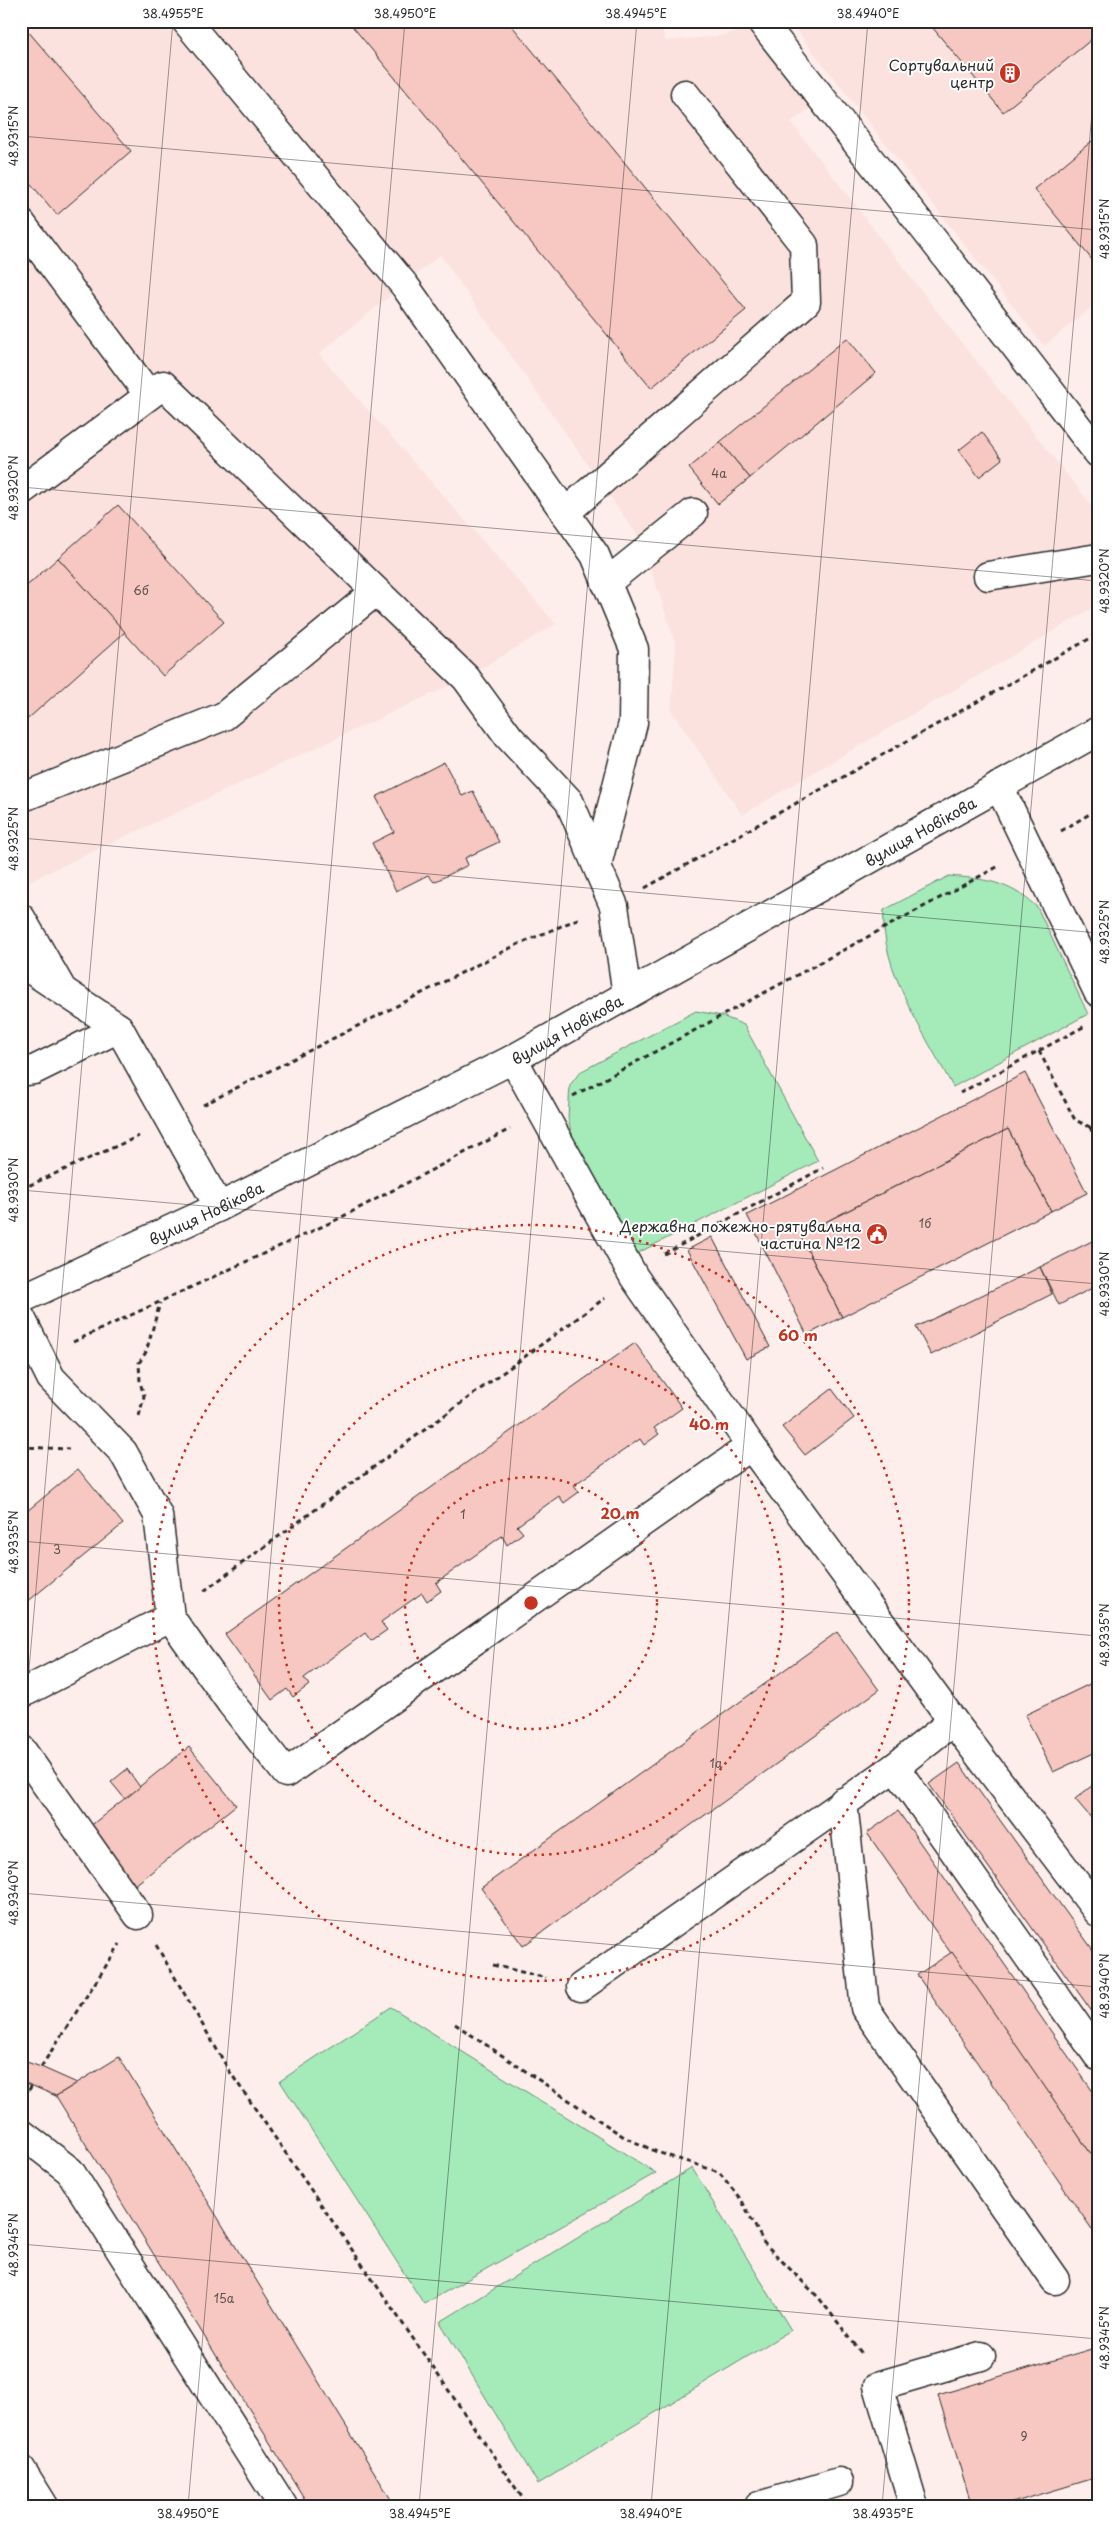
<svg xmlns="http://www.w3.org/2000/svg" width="1119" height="2527" viewBox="0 0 1119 2527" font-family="'Playpen Sans',sans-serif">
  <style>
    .built { fill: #fbe2df }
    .green { fill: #a4ebb9; stroke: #688b72 }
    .building { fill: #f7c7c1; stroke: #2b2b2b }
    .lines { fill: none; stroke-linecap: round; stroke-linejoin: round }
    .minor-casing { stroke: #2b2b2b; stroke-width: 31 }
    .major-casing { stroke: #2b2b2b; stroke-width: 31 }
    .path { stroke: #2b2b2b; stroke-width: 3; stroke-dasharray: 5 4; stroke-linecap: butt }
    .minor { stroke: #fff; stroke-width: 28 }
    .major { stroke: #fff; stroke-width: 28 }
    .ticks { fill: none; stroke: #2b2b2b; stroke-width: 1; stroke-opacity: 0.45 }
    .ring { fill: none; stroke: #c8321e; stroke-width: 2.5; stroke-dasharray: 2.5 5 }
    .labels { text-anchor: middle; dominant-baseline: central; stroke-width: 4; stroke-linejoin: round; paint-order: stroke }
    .number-label { font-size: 12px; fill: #5e5250 }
    .poi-label { font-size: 15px; fill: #2b2b2b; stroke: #fff; text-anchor: end }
    .street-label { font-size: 15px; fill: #2b2b2b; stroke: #fff }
    .centre { fill: #c8321e; stroke: #fff; stroke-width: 2.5 }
    .ring-label { font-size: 15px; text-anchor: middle; font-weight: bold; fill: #c8321e; stroke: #fff; stroke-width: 4; stroke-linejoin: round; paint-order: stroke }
    .neatline { fill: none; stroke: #2b2b2b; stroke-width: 2 }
    .ticks-label { font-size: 12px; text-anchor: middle; fill: #2b2b2b }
  </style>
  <rect width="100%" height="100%" fill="#fdeeec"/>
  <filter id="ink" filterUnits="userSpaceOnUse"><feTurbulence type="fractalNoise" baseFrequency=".02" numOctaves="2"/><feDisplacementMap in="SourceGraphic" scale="10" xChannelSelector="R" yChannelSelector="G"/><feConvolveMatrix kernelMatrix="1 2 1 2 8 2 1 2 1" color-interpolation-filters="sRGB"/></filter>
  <g filter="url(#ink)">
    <g class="built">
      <polygon points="21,21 661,21 665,41 720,36 751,27 814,106 791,122 965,347 1098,513 1098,605 742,815 671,710 676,646 658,590 637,535 440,255 319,354 556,624 466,678 21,885"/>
      <polygon points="789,21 1098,21 1098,136 1034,189 1098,267 1098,302 1044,346"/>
    </g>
    <g class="green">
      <path d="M949,876C985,879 1008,881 1037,907L1088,1014L953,1087C926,1036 879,968 884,910Z"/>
      <polygon points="696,1011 722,1016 744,1025 818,1161 636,1254 575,1144 570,1127 568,1118 570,1085 580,1072"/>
      <polygon points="391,2007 656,2173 424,2304 280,2081"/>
      <polygon points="692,2168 791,2330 538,2484 440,2322"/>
    </g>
    <g class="building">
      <polygon points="348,21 508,21 746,310 651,388"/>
      <polygon points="927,21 1098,21 1098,34 1003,112"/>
      <polygon points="21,23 131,151 57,215 21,172"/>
      <polygon points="1098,136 1098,267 1034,189"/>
      <polygon points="847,338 876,373 750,478 720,442"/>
      <polygon points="982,432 1002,459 979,477 959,450"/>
      <polygon points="720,442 750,478 718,504 689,468"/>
      <polygon points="118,505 224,622 163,676 58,558"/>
      <polygon points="58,558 125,632 21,725 21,591"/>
      <polygon points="444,762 462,796 473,791 499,842 465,858 468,865 434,882 428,875 396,891 372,843 394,832 376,797"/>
      <polygon points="1025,1073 1087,1193 1051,1211 1008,1129 800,1235 842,1317 807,1335 747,1215"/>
      <polygon points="1008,1129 1051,1211 842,1317 800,1235"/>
      <polygon points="712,1237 770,1347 746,1359 687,1250"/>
      <polygon points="1098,1238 1098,1285 1059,1305 1040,1267"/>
      <polygon points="1040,1267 1052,1294 931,1355 916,1327"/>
      <polygon points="635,1343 682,1408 654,1428 659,1434 644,1445 640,1439 574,1485 579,1492 564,1503 559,1496 517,1526 523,1533 507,1545 502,1536 436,1583 441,1591 427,1601 422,1593 381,1622 387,1630 371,1641 365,1633 304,1678 309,1685 293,1697 287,1689 272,1700 225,1634"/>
      <polygon points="832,1389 854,1418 805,1455 782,1427"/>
      <polygon points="78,1469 123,1524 21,1607 21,1516"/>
      <polygon points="837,1632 879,1690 523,1946 481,1888"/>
      <polygon points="1098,1680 1098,1751 1053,1772 1025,1715"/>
      <polygon points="189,1747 236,1805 135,1885 89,1827"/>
      <polygon points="959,1763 1098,1957 1098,2020 929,1784"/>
      <polygon points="127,1769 140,1787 125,1799 111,1782"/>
      <polygon points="1098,1781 1098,1826 1075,1799"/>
      <polygon points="898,1811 1098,2099 1098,2164 867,1833"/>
      <polygon points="952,1952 1098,2164 1098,2238 917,1975"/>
      <polygon points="119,2057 392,2501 384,2506 309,2506 56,2096"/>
      <polygon points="21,2060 41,2067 77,2083 56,2096 21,2081"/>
      <polygon points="1098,2347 1098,2477 1002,2506 972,2506 938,2395"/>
    </g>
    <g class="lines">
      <g class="minor-casing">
        <g id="minor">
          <polyline points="186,21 405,286 595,555 634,649 633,723 597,865"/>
          <polyline points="761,21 934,241 1098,453"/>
          <polyline points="21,223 149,395"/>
          <polyline points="21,491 163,385 466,678 509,737 569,801 614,906 627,995"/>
          <polyline points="565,513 806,302 804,245 685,94"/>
          <polyline points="988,576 1098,558"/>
          <polyline points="606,583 693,513"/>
          <polyline points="999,786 1098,992"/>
          <polyline points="21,798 224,716 375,592"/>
          <polyline points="21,918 60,986"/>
          <polyline points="21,963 119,1028 219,1207"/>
          <polyline points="513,1059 634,1277 751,1446 953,1721 1098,1912"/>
          <polyline points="21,1072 34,1070 119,1028"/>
          <polyline points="21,1318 51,1378 123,1452 158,1515 170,1617 231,1703 286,1773 751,1446"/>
          <polyline points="21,1694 170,1617"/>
          <polyline points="21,1749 138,1915"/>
          <polyline points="895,1767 1098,2056"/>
          <polyline points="843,1802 865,2008 1055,2280"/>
          <polyline points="581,1987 895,1767 953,1721"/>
          <polyline points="21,2133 70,2171 283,2506"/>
          <polyline points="21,2469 44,2506"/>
          <polyline points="759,2506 839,2482"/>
          <polyline points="914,2506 878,2386 981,2356"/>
        </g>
      </g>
      <g class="major-casing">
        <g id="major">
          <path id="s1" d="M21,1299L219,1207L513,1059L1098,731"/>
        </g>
      </g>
      <g class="path">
        <polyline points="1061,831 1098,809"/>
        <polyline points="645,888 1098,634"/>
        <polyline points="1039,1051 1075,1120 1090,1127 1098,1122"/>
        <polyline points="960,1093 1085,1026"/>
        <polyline points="573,1096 999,866"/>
        <polyline points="203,1105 514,946 580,918"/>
        <polyline points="1090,1127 1098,1143"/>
        <polyline points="21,1189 139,1136"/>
        <polyline points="664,1254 823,1168"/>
        <polyline points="73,1342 336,1220 510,1129"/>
        <polyline points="139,1416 144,1396 140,1382 139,1363 146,1352 160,1303"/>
        <polyline points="21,1447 69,1449"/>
        <polyline points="204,1591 605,1298"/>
        <polyline points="156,1945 230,2072 528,2506"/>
        <polyline points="493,1965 546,1978"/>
        <polyline points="455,2024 624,2137 657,2152 719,2172 742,2201 764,2243 819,2298 863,2355"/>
        <polyline points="41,2067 120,1944"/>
        <polyline points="24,2098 32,2085"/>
      </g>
      <use href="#minor" class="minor"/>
      <use href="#major" class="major"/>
    </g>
  </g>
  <path class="ticks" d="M21,136L1098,230M21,487L1098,581M21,838L1098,933M21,1190L1098,1284M21,1541L1098,1636M21,1761L173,21M21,1893L1098,1987M21,2244L1098,2339M188,2506L405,21M419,2506L637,21M651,2506L868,21M882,2506L1098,44"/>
  <g class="ring">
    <circle cx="531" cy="1603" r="126"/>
    <circle cx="531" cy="1603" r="252"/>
    <circle cx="531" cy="1603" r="378"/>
  </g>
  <defs>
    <g id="building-disc" transform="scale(1.125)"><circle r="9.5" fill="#c8321e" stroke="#fff"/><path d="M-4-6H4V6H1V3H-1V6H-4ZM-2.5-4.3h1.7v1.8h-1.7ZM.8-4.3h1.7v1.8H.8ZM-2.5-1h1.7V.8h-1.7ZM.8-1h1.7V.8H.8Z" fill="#fff"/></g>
    <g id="civic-disc" transform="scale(1.125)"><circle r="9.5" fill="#c8321e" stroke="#fff"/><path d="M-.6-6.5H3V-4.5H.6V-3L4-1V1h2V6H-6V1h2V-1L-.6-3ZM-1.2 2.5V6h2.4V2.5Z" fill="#fff"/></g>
  </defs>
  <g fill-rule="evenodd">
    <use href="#building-disc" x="1010" y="73"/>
    <use href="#civic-disc" x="877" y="1234"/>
  </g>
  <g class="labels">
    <g class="number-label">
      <text x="719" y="473">4а</text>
      <text x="141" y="590">6б</text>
      <text x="925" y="1223">1б</text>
      <text x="463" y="1514">1</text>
      <text x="57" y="1549">3</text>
      <text x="716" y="1763">1а</text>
      <text x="224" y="2298">15а</text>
      <text x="1024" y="2436">9</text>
    </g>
    <g class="poi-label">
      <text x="994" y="64">Сортувальний<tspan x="994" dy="17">центр</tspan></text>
      <text x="861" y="1225">Державна пожежно-рятувальна<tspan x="861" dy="17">частина №12</tspan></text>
    </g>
    <g class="street-label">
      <text stroke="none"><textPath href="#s1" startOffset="1014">вулиця Новікова</textPath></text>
      <text stroke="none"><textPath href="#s1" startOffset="609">вулиця Новікова</textPath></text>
      <text stroke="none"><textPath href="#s1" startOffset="204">вулиця Новікова</textPath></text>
    </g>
  </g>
  <circle cx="531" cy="1603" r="8" class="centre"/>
  <g class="ring-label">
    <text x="798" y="1341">60 m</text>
    <text x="709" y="1430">40 m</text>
    <text x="620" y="1519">20 m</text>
  </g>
  <rect width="1119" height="2527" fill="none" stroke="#fff" stroke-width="55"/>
  <rect x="28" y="28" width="1064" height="2472" class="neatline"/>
  <g class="ticks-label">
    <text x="173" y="18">38.4955°E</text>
    <text x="405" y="18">38.4950°E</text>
    <text x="636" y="18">38.4945°E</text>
    <text x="868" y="18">38.4940°E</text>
    <text transform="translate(14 136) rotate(-90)" y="4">48.9315°N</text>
    <text transform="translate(1105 229) rotate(-90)" y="4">48.9315°N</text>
    <text transform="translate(14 488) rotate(-90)" y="4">48.9320°N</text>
    <text transform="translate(1105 581) rotate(-90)" y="4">48.9320°N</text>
    <text transform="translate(14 839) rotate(-90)" y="4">48.9325°N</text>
    <text transform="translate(1105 932) rotate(-90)" y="4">48.9325°N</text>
    <text transform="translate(14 1190) rotate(-90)" y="4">48.9330°N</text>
    <text transform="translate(1105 1284) rotate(-90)" y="4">48.9330°N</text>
    <text transform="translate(14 1542) rotate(-90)" y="4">48.9335°N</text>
    <text transform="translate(1105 1635) rotate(-90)" y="4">48.9335°N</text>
    <text transform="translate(14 1893) rotate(-90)" y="4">48.9340°N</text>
    <text transform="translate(1105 1986) rotate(-90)" y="4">48.9340°N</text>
    <text transform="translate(14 2245) rotate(-90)" y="4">48.9345°N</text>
    <text transform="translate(1105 2338) rotate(-90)" y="4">48.9345°N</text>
    <text x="188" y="2518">38.4950°E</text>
    <text x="420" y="2518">38.4945°E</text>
    <text x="651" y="2518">38.4940°E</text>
    <text x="883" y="2518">38.4935°E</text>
  </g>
</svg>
